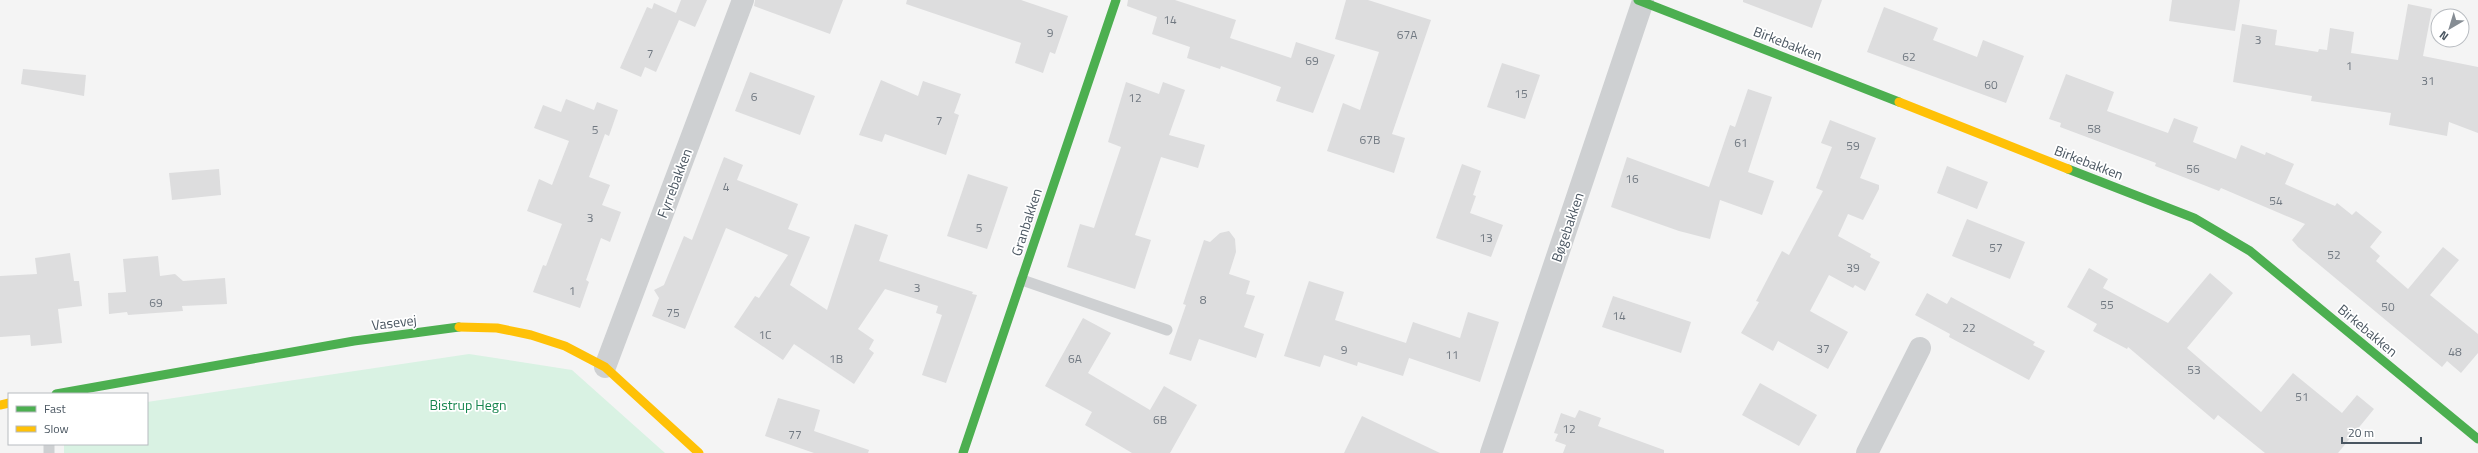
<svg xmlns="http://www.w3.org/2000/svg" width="2478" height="453" viewBox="0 0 2478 453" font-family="'Titillium Web',sans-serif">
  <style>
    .green { fill: #d9f2e3 }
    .building { fill: #ddddde }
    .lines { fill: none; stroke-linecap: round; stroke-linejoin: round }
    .lane { stroke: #ced0d2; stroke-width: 11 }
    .street { stroke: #ced0d2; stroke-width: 22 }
    .fast { stroke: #4caf50; stroke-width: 9 }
    .slow { stroke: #ffc107; stroke-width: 9 }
    .labels { text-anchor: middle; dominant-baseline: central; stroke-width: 3.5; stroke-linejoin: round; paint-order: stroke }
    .number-label { font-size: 12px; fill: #707881 }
    .street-label { font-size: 14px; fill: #4a5661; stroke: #fff }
    .park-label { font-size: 14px; fill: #17864f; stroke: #fff }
  </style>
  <rect width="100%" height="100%" fill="#f4f4f4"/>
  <polygon class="green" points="469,354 572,370 665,453 64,453 64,444 147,444 147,402"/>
  <g class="building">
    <polygon points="681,0 707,0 695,27 679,20 656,72 645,67 641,77 620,68 647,7 652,9 654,3 676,13"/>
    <polygon points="755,0 843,0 830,34 754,6"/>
    <polygon points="907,0 1021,0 1068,16 1055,54 1050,52 1043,73 1015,63 1021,43 906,4"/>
    <polygon points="1128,0 1175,0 1236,20 1230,38 1291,58 1296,42 1335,55 1313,113 1276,101 1281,87 1221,66 1220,69 1187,58 1190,47 1152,34 1157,17 1127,6"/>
    <polygon points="1346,0 1368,0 1431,20 1392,134 1405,138 1394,173 1327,151 1343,103 1360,110 1379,52 1335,39"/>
    <polygon points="1743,0 1822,0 1812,28 1743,2"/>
    <polygon points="2172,0 2240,0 2235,31 2169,21"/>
    <polygon points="2408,4 2432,9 2423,56 2478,67 2478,133 2449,122 2447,136 2389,125 2391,113 2311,101 2312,96 2233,82 2242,24 2277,30 2275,45 2318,52 2319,49 2327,50 2330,28 2354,32 2351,53 2398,60"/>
    <polygon points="1884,7 1938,28 1933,40 1977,57 1983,40 2024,56 2006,103 1867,52"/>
    <polygon points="1502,63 1540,75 1525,119 1487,107"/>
    <polygon points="23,69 86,75 84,96 21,84"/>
    <polygon points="750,72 815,96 800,135 735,111"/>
    <polygon points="2066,74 2114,92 2107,111 2168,133 2174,118 2198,127 2193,142 2236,159 2241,145 2265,155 2266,152 2294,164 2285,184 2335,206 2337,203 2352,215 2356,211 2382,232 2370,247 2380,256 2376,261 2408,289 2443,247 2459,260 2430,295 2478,334 2478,353 2461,373 2447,361 2442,367 2298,247 2292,240 2305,224 2221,188 2219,191 2155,166 2156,163 2060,127 2061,123 2049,119"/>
    <polygon points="881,80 918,96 923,81 961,94 954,113 959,115 946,155 885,134 882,142 859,135"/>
    <polygon points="1126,82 1159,94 1163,82 1185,90 1169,135 1205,145 1198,168 1161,157 1135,235 1151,240 1135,289 1067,267 1080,224 1094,228 1121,147 1108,142"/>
    <polygon points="1748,89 1772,97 1748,172 1774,181 1762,215 1720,200 1710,239 1679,231 1611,207 1627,157 1709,187 1730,125 1735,127"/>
    <polygon points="566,99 594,110 597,102 618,110 609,136 605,134 589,177 610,185 602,205 621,212 610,242 601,238 586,280 589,282 580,308 533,292 543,265 546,266 562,224 527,211 539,179 552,185 569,141 534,128 543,105 561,112"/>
    <polygon points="1830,120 1876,138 1860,178 1879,185 1879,189 1863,220 1848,214 1838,236 1871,254 1870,257 1880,262 1865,291 1855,285 1853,288 1829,275 1810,311 1848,332 1828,369 1778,341 1773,351 1741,333 1759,302 1756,301 1782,251 1789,255 1823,191 1816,188 1832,147 1821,143"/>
    <polygon points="724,157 743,165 737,180 798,204 788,229 810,237 790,285 827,310 855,224 888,235 879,261 973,292 972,294 977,295 946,383 922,375 942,315 936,313 938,306 885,289 858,329 874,340 869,349 874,353 854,384 794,344 783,360 734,327 755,296 759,298 788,255 726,228 685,329 652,316 659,298 654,290 664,285 684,236 692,240"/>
    <polygon points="1462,164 1481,171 1473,195 1476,196 1470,213 1503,225 1491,257 1436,238"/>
    <polygon points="1947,166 1988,182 1977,209 1937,193"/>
    <polygon points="219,169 221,195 172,200 169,173"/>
    <polygon points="968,174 1008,187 987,249 947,236"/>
    <polygon points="1967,219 2025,242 2010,279 1952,256"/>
    <polygon points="1229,231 1235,239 1236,252 1229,274 1250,281 1246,294 1255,296 1244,327 1264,334 1256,358 1199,339 1191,361 1169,354 1186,305 1183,304 1204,240 1210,242 1220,233"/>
    <polygon points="70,253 74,281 79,281 82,306 58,309 62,343 31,346 30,335 0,337 0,276 37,274 35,258"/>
    <polygon points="158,256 160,276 175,274 183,281 225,278 227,304 182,306 183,311 128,315 127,312 109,314 108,293 126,292 123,259"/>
    <polygon points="2089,268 2108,279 2103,288 2168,323 2210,273 2233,293 2187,348 2261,412 2293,373 2342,413 2357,395 2374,409 2338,453 2265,453 2218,415 2214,420 2128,347 2127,349 2093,331 2097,324 2067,307"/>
    <polygon points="1309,281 1344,292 1335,320 1406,343 1413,322 1460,338 1468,312 1499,322 1480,382 1409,358 1403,376 1358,362 1357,366 1324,355 1320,367 1284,356"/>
    <polygon points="1927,293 1947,304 1951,297 2035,342 2033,345 2045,351 2029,380 1949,337 1950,334 1915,315"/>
    <polygon points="1613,296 1691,322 1681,353 1602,327"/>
    <polygon points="1083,318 1111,333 1088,373 1150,410 1164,386 1197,405 1170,453 1132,453 1085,425 1092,412 1045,386"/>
    <polygon points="1760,383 1817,415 1799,446 1742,415"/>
    <polygon points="778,398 820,410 814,431 869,450 868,453 814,453 765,436"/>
    <polygon points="1579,410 1601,418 1598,426 1664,450 1664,453 1563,453 1566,445 1555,441 1558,434 1554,433 1561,413 1575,418"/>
    <polygon points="1362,416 1440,453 1344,453"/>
  </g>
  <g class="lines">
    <g class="lane">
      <polyline points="1022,280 1167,330"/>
      <polyline points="49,444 49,453"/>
    </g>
    <g class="street">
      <polyline points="605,367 743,0"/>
      <polyline points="1491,453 1643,1"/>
      <polyline points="1867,453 1920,348"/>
    </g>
    <g class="fast">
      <polyline points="1638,0 1899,102"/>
      <polyline points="2068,169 2194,218 2250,251 2478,439"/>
      <polyline points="56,394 354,341 459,327"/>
      <polyline points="963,453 1116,0"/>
    </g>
    <g class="slow">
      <polyline points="1899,102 2068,169"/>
      <polyline points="459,327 497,328 531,335 565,346 605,367 699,453"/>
      <polyline points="0,405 9,403"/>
    </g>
  </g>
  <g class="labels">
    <g class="number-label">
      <text x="1170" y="19">14</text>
      <text x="1050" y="32">9</text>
      <text x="1407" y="34">67A</text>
      <text x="2258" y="39">3</text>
      <text x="650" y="53">7</text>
      <text x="1909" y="56">62</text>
      <text x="1312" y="60">69</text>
      <text x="2349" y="65">1</text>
      <text x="2428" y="80">31</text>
      <text x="1991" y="84">60</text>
      <text x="1521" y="93">15</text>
      <text x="754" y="96">6</text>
      <text x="1135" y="97">12</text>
      <text x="939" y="120">7</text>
      <text x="2094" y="128">58</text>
      <text x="595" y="129">5</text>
      <text x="1370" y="139">67B</text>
      <text x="1741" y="142">61</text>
      <text x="1853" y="145">59</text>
      <text x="2193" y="168">56</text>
      <text x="1632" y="178">16</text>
      <text x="726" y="186">4</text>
      <text x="2276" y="200">54</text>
      <text x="590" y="217">3</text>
      <text x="979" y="227">5</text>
      <text x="1486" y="237">13</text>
      <text x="1996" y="247">57</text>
      <text x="2334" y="254">52</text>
      <text x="1853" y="267">39</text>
      <text x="917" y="287">3</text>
      <text x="572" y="290">1</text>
      <text x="1203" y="299">8</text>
      <text x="156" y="302">69</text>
      <text x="2107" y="304">55</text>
      <text x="2388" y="306">50</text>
      <text x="673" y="312">75</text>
      <text x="1619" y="315">14</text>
      <text x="1969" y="327">22</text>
      <text x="765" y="334">1C</text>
      <text x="1823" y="348">37</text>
      <text x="1344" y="349">9</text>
      <text x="2455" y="351">48</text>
      <text x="1452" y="354">11</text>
      <text x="836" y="358">1B</text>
      <text x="1075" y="358">6A</text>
      <text x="2194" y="369">53</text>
      <text x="2302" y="396">51</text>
      <text x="1160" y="419">6B</text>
      <text x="1569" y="428">12</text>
      <text x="795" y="434">77</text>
    </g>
    <g class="street-label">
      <text transform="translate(1788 43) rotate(21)">Birkebakken</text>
      <text transform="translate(2089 162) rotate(21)">Birkebakken</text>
      <text transform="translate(674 183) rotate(-69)">Fyrrebakken</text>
      <text transform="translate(1026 222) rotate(-72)">Granbakken</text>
      <text transform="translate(1567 227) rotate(-71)">Bøgebakken</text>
      <text transform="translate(394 322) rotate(-7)">Vasevej</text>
      <text transform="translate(2368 330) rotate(40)">Birkebakken</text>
    </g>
    <g class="park-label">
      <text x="468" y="404">Bistrup Hegn</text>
    </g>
  </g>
  <rect x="8" y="393" width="140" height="52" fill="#ffffff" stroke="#b7bbc0"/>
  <rect x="16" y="406" width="20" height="6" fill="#4caf50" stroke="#b7bbc0"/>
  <text x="44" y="413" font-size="12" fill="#4a5661">Fast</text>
  <rect x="16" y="426" width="20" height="6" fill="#ffc107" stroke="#b7bbc0"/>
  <text x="44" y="433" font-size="12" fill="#4a5661">Slow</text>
  <g transform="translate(2450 28) rotate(218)"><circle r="19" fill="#ffffff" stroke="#b7bbc0"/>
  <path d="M0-3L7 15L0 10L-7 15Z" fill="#868d94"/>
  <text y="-6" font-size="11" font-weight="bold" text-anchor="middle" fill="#4a5661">N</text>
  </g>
  <path d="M2342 437v6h79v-6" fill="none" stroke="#4a5661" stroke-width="2"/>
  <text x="2348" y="437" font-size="12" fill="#4a5661" stroke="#ffffff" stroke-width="3" paint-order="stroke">20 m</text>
</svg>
